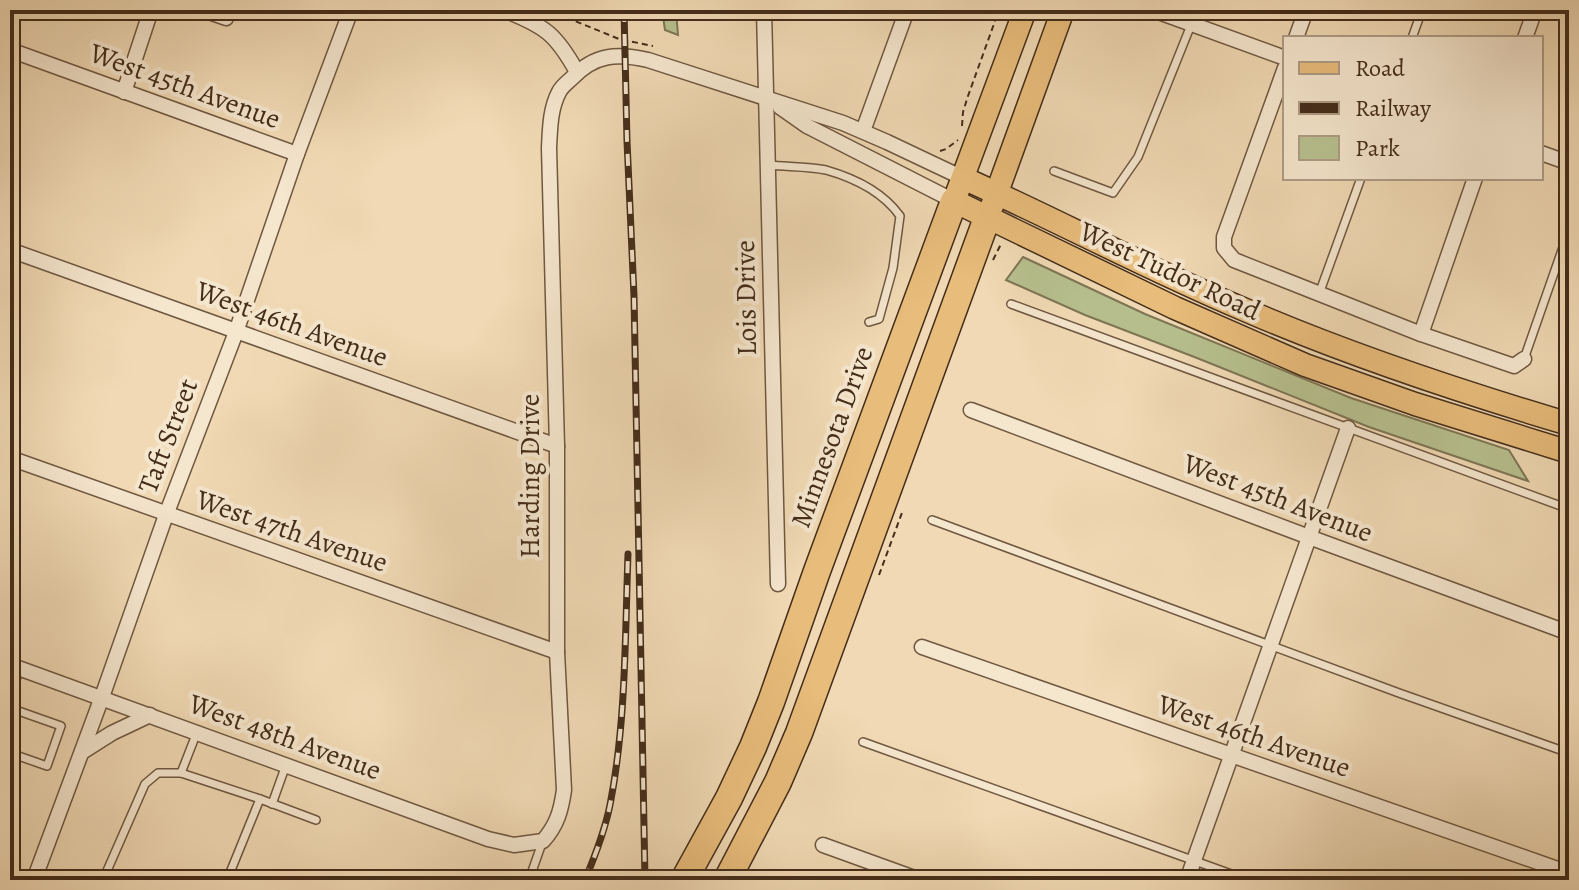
<svg xmlns="http://www.w3.org/2000/svg" width="1579" height="890" viewBox="0 0 1579 890" font-family="Alegreya,serif">
  <style>
    .green { fill: #b7c08f; stroke: #7e7654; stroke-width: 2 }
    .lines { fill: none; stroke-linecap: round; stroke-linejoin: round }
    .lane-casing { stroke: #6f5840; stroke-width: 10 }
    .street-casing { stroke: #6f5840; stroke-width: 17 }
    .primary-casing { stroke: #442d1a; stroke-width: 25 }
    .highway-casing { stroke: #442d1a; stroke-width: 29 }
    .path { stroke: #442d1a; stroke-width: 2; stroke-dasharray: 6 4; stroke-linecap: butt }
    .lane { stroke: #f5e6ce; stroke-width: 7 }
    .street { stroke: #f5e6ce; stroke-width: 14 }
    .primary { stroke: #e8bc7a; stroke-width: 22 }
    .highway { stroke: #e8bc7a; stroke-width: 26 }
    .rail-casing { stroke: #442d1a; stroke-width: 7 }
    .rail { stroke: #f5e6ce; stroke-width: 4; stroke-dasharray: 12; stroke-linecap: butt }
    .labels { text-anchor: middle; dominant-baseline: central; stroke-width: 8; stroke-linejoin: round; paint-order: stroke }
    .street-label { font-size: 28px; fill: #442d1a; stroke: #f5e6ce }
  </style>
  <rect width="100%" height="100%" fill="#f0d9b4"/>
  <filter id="stains"><feTurbulence type="fractalNoise" baseFrequency=".0025" numOctaves="4"/><feColorMatrix values="0 0 0 0 .2 0 0 0 0 .09 0 0 0 0 .02 0 0 0 .5 -.17"/></filter>
  <radialGradient id="worn" r=".72"><stop offset=".6" stop-color="#630" stop-opacity="0"/><stop offset="1" stop-color="#630" stop-opacity=".3"/></radialGradient>
  <g class="green">
    <polygon points="662,10 676,10 678,35 665,30"/>
    <polygon points="1023,257 1145,314 1351,398 1509,450 1528,481 1369,427 1197,358 1085,315 1006,280"/>
  </g>
  <g class="lines">
    <g class="lane-casing">
      <g id="lane">
        <polyline points="1412,38 1422,10"/>
        <path d="M769,165C787,167 808,166 826,170C854,178 883,192 900,216L893,268L879,319L869,322"/>
        <polyline points="1054,171 1113,193 1138,157 1197,10"/>
        <polyline points="1319,294 1361,178"/>
        <polyline points="1011,304 1569,509"/>
        <polyline points="1524,359 1569,230"/>
        <polyline points="932,520 1399,693 1569,753"/>
        <polyline points="10,696 20,668"/>
        <polyline points="10,708 61,726 47,766 10,753"/>
        <polyline points="863,742 1248,880"/>
        <polyline points="181,773 260,799 227,880"/>
        <polyline points="260,799 316,820"/>
        <polyline points="272,804 286,765"/>
        <polyline points="103,880 145,784 158,773 181,773 197,732"/>
        <polyline points="529,880 542,843"/>
      </g>
    </g>
    <g class="street-casing">
      <g id="street">
        <polyline points="203,10 226,18"/>
        <path d="M504,10C545,26 556,34 577,72"/>
        <polyline points="764,10 778,584"/>
        <polyline points="1153,10 1285,58"/>
        <polyline points="1296,38 1306,10"/>
        <polyline points="1525,38 1535,10"/>
        <polyline points="10,50 297,154"/>
        <polyline points="1285,68 1224,237 1224,248 1234,260 1421,334 1514,366 1524,359"/>
        <polyline points="124,92 151,10"/>
        <polyline points="780,107 807,126 954,201"/>
        <polyline points="863,131 907,10"/>
        <polyline points="1541,153 1569,163"/>
        <polyline points="10,250 557,446"/>
        <polyline points="1421,334 1475,178"/>
        <polyline points="971,410 1309,537 1569,633"/>
        <polyline points="10,458 557,652"/>
        <polyline points="922,647 1569,873"/>
        <path d="M10,665L488,839L514,845L543,841C557,825 561,811 564,790L557,652V446L549,148C550,129 550,109 559,92C562,86 568,82 572,78C595,54 617,53 648,60L843,123L887,142L963,178"/>
        <polyline points="82,752 112,733 150,715"/>
        <polyline points="823,845 920,880"/>
        <polyline points="34,880 102,697 166,515 236,332 297,154 351,10"/>
        <polyline points="1187,880 1348,428"/>
      </g>
    </g>
    <g class="primary-casing">
      <g id="primary">
        <polyline points="1025,10 954,201 1175,308 1305,365 1415,404 1569,452"/>
        <path d="M963,178C1057,220 1148,269 1243,309C1349,355 1458,391 1569,424"/>
        <polyline points="992,206 1063,10"/>
      </g>
    </g>
    <g class="highway-casing">
      <g id="highway">
        <polyline points="684,880 729,798 753,747 771,702 817,571 954,201"/>
        <polyline points="727,880 778,782 799,733 987,218"/>
      </g>
    </g>
    <g class="path">
      <polyline points="548,10 619,39 653,46"/>
      <polyline points="962,126 963,112 968,96 999,10"/>
      <polyline points="940,151 946,149 958,140"/>
      <polyline points="993,260 1001,244"/>
      <polyline points="879,575 903,510"/>
    </g>
    <use href="#lane" class="lane"/>
    <use href="#street" class="street"/>
    <use href="#primary" class="primary"/>
    <use href="#highway" class="highway"/>
    <g class="rail-casing">
      <g id="rail">
        <polyline points="624,10 627,141 634,296 645,880"/>
        <path d="M585,880C595,856 605,830 610,805C626,723 625,638 628,554"/>
      </g>
    </g>
    <use href="#rail" class="rail"/>
  </g>
  <g class="labels">
    <g class="street-label">
      <text transform="translate(185 86) rotate(20)">West 45th Avenue</text>
      <text transform="translate(1170 271) rotate(25)">West Tudor Road</text>
      <text transform="translate(746 298) rotate(-91)">Lois Drive</text>
      <text transform="translate(292 324) rotate(20)">West 46th Avenue</text>
      <text transform="translate(168 436) rotate(-69)">Taft Street</text>
      <text transform="translate(832 437) rotate(-70)">Minnesota Drive</text>
      <text transform="translate(530 476) rotate(-90)">Harding Drive</text>
      <text transform="translate(1278 498) rotate(21)">West 45th Avenue</text>
      <text transform="translate(292 531) rotate(19)">West 47th Avenue</text>
      <text transform="translate(1254 736) rotate(19)">West 46th Avenue</text>
      <text transform="translate(285 737) rotate(20)">West 48th Avenue</text>
    </g>
  </g>
  <rect width="1579" height="890" fill="none" stroke="#f0d9b4" stroke-width="40"/>
  <rect x="12" y="12" width="1555" height="866" fill="none" stroke="#442d1a" stroke-width="4"/>
  <rect x="20" y="20" width="1539" height="850" fill="none" stroke="#442d1a" stroke-width="2"/>
  <rect x="1283" y="36" width="260" height="144" fill="#f5e6ce" stroke="#ae9c86" stroke-width="2"/>
  <rect x="1299" y="62" width="40" height="12" fill="#e8bc7a" stroke="#ae9c86" stroke-width="2"/>
  <text x="1355" y="76" font-size="24" fill="#442d1a">Road</text>
  <rect x="1299" y="102" width="40" height="12" fill="#442d1a" stroke="#ae9c86" stroke-width="2"/>
  <text x="1355" y="116" font-size="24" fill="#442d1a">Railway</text>
  <rect x="1299" y="136" width="40" height="24" fill="#b7c08f" stroke="#ae9c86" stroke-width="2"/>
  <text x="1355" y="156" font-size="24" fill="#442d1a">Park</text>
  <rect width="100%" height="100%" filter="url(#stains)"/>
  <rect width="100%" height="100%" fill="url(#worn)"/>
</svg>
